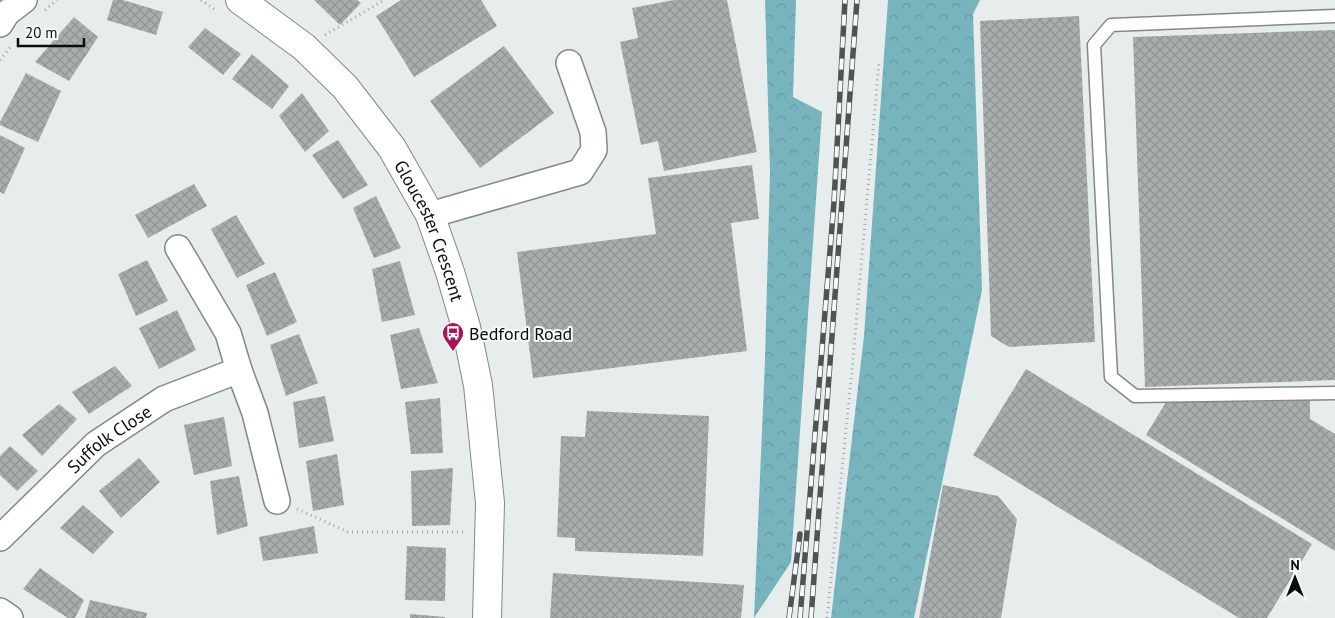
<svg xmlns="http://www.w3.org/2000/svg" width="1335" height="618" viewBox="0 0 1335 618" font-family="'PT Sans',sans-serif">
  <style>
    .forest { fill: url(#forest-crowns) }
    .building { fill: url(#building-cross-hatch) }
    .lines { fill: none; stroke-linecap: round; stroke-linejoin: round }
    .service-casing { stroke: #838889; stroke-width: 15 }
    .minor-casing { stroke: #838889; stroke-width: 28 }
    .tertiary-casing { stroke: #838889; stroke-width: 30 }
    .path { stroke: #a1a6a6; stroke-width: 3; stroke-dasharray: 1 4; stroke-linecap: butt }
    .service { stroke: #fff; stroke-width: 12 }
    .minor { stroke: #fff; stroke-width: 25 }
    .tertiary { stroke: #fff; stroke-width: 28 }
    .rail-casing { stroke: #505354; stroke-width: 5.5 }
    .rail { stroke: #f4fafa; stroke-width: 4; stroke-dasharray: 11; stroke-linecap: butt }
    .labels { text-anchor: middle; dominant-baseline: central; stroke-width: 4; stroke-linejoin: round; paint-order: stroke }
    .street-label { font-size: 18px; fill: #0b0d0d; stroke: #f4fafa }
    .poi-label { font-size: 18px; fill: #0b0d0d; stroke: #f4fafa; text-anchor: start }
  </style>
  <defs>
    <pattern id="forest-crowns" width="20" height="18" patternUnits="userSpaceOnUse" patternTransform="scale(1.25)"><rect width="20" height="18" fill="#78b4be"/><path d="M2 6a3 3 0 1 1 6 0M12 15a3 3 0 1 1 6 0" fill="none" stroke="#669aa2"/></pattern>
    <pattern id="building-cross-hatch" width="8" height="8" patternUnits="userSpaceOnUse" patternTransform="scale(1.25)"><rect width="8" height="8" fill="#a8adae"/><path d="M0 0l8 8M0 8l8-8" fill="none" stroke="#8f9494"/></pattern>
  </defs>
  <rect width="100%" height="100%" fill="#e7eced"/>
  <g class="forest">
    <polygon points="765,0 796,0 793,97 822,112 791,562 754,618 765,360 770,171"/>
    <polygon points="888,0 980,0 973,14 982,290 914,618 831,618 864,336"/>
  </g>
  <g class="building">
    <polygon points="113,0 123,0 163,12 156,35 107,20"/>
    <polygon points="314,0 357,0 361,3 340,25"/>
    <polygon points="401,0 481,0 497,26 414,77 376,16"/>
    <polygon points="674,0 727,0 757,152 664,171 658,141 641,145 620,42 638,38 632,8"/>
    <polygon points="1079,16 1095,342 1009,347 991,336 980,21"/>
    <polygon points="74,17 98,37 69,81 35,62"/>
    <polygon points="205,28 241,54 223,75 188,47"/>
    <polygon points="1335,30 1335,380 1145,387 1133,37"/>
    <polygon points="504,46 554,113 480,168 430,101"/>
    <polygon points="252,54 289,86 272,109 232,79"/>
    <polygon points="26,73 61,91 38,142 0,125 0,122"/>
    <polygon points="302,93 329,131 305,152 279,116"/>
    <polygon points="0,135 25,148 4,194 0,192"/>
    <polygon points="338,140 368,185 343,199 312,155"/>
    <polygon points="752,165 759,219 731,223 747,351 533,378 517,252 656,234 648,178"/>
    <polygon points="194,184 207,206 148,238 135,215"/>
    <polygon points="376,196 401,248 374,258 353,208"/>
    <polygon points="236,215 265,264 237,278 211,229"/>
    <polygon points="147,260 168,301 136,316 118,274"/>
    <polygon points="400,261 415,315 382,322 372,269"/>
    <polygon points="275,272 297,322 267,336 246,285"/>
    <polygon points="177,310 196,350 159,369 139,328"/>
    <polygon points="419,328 438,383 401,389 390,335"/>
    <polygon points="299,334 318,383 286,396 270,345"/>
    <polygon points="115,366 132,386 89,414 72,392"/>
    <polygon points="1026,369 1312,544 1267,618 1239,618 973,455"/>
    <polygon points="325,396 334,441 299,448 293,402"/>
    <polygon points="440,398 443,453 411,454 405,402"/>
    <polygon points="1310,401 1310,419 1335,434 1335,551 1146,435 1166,402"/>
    <polygon points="59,404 77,419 42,456 22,435"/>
    <polygon points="587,411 709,416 703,556 575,551 575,538 557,537 561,436 585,437"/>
    <polygon points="224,417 232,466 194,475 184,425"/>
    <polygon points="10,446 38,471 17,491 0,475 0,456"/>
    <polygon points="337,454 344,505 313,511 306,461"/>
    <polygon points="139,458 160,482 121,518 99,491"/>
    <polygon points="453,468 450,525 412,526 411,471"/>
    <polygon points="239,476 248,526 217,535 210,481"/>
    <polygon points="943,485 998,496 1017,519 1001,618 919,618"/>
    <polygon points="83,505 114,532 93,554 60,528"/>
    <polygon points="314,526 318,553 263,561 259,537"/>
    <polygon points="407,546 446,548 445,601 405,600"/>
    <polygon points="40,568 84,600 75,618 68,618 23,589"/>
    <polygon points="553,573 744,585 741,618 550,618"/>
    <polygon points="90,600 147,613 146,618 85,618"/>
    <polygon points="410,614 445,617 445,618 410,618"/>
  </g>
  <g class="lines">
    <g class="service-casing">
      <polyline id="service" points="1335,16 1111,25 1094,45 1111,377 1135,396 1335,393"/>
    </g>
    <g class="minor-casing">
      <g id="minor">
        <polyline points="0,24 7,13 24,0"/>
        <polyline points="430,215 580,172 594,150 593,132 569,63"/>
        <polyline points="178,248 228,333 239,370 255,413 277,501"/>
        <path id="s1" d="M0,538L96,444L164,399L239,370"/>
        <polyline points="0,611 10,618"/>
      </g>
    </g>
    <g class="tertiary-casing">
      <g id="tertiary">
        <path id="s2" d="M240,0L304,47L345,87L392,148L430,215L450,272L466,327L478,385L490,503L487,618"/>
      </g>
    </g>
    <g class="path">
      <polyline points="201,0 217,11"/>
      <polyline points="45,10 57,0"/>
      <polyline points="325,35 384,0"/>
      <polyline points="0,60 12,45"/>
      <polyline points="297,509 348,532 466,532"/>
      <polyline points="827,618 852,370 879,63"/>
    </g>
    <use href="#service" class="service"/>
    <use href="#minor" class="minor"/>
    <use href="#tertiary" class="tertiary"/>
    <g class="rail-casing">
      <g id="rail">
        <polyline points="789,618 800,534"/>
        <polyline points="800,618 834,202 845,0"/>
        <polyline points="811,618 857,0"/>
      </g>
    </g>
    <use href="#rail" class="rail"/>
  </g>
  <defs>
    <g id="bus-pin" transform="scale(1.125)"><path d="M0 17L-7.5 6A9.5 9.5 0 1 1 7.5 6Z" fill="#a5175c" stroke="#f4fafa"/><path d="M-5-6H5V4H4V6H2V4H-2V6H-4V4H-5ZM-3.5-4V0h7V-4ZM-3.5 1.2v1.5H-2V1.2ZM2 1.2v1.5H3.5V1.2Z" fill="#fff"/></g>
  </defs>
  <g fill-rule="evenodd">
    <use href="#bus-pin" x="453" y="333"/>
  </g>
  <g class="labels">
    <g class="street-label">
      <text stroke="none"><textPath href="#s2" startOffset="305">Gloucester Crescent</textPath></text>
      <text stroke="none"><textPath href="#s1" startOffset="148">Suffolk Close</textPath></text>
    </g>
    <g class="poi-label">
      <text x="469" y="333">Bedford Road</text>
    </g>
  </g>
  <g transform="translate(1295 578)" stroke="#f4fafa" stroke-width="4" paint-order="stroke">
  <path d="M0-4L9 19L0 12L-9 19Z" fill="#0b0d0d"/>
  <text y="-8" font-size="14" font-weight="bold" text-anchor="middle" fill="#0b0d0d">N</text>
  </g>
  <path d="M18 38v8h66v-8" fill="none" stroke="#0b0d0d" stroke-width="2.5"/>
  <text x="25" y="38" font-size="15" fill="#0b0d0d" stroke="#f4fafa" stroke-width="4" paint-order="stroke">20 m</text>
</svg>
